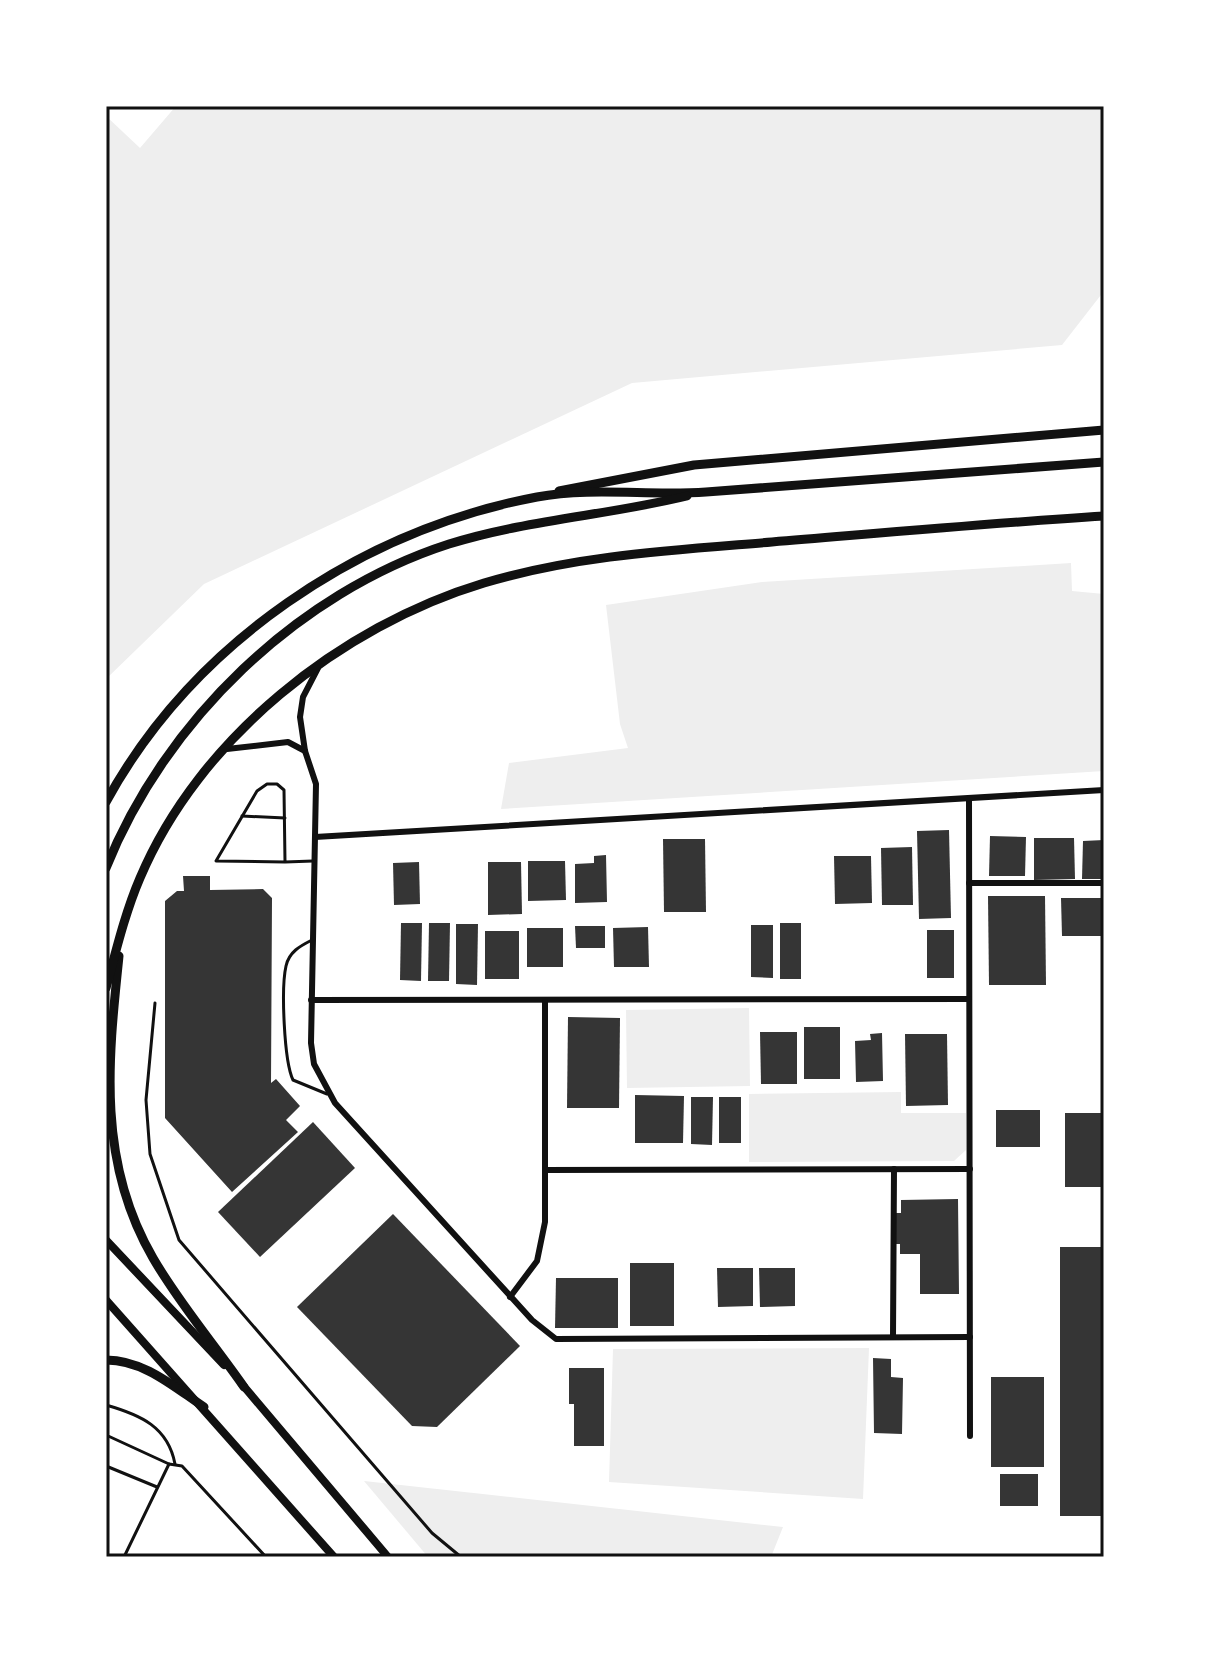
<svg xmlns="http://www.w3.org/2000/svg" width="1210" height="1663" viewBox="0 0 1210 1663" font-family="Lato,sans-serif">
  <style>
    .green { fill: #eee }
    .building { fill: #353535 }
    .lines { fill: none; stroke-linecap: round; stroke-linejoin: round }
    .service { stroke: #111; stroke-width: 3 }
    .minor { stroke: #111; stroke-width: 6 }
    .secondary { stroke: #111; stroke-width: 8 }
    .primary { stroke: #111; stroke-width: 9 }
    .neatline { fill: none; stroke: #111; stroke-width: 3 }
  </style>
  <rect width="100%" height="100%" fill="#fff"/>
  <g class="green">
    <polygon points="176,106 1104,106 1104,291 1062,345 632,383 204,584 106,679 106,116 140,148"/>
    <polygon points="1071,563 1072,591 1104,594 1104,771 501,809 509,763 628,748 620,724 606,605 762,582"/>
    <polygon points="749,1008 750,1086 627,1088 626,1010"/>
    <polygon points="901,1092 901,1113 966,1113 966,1150 954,1161 749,1162 749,1094"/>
    <polygon points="869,1348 863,1499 609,1482 613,1349"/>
    <polygon points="364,1481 783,1527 771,1557 428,1557"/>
  </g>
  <g class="building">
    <polygon points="949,830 951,918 919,919 917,831"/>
    <polygon points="990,836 1026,837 1025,876 989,876"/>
    <polygon points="1034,838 1074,838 1075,879 1034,880"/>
    <polygon points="663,839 705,839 706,912 664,912"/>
    <polygon points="1104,840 1104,879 1082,879 1083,841"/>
    <polygon points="912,847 913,905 882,905 881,848"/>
    <polygon points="606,855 607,902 575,903 575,864 594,863 594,856"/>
    <polygon points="834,856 871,856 872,903 835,904"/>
    <polygon points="528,861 565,861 566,900 528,901"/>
    <polygon points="419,862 420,904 394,905 393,863"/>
    <polygon points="488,862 521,862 522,914 488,915"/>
    <polygon points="183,876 210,876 210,890 263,889 272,898 271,1083 276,1079 300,1106 286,1120 298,1132 232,1192 165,1118 165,901 177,891 184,891"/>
    <polygon points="988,896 1045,896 1046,985 989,985"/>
    <polygon points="1061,898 1104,898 1104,936 1062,936"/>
    <polygon points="401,923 422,923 421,981 400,980"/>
    <polygon points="429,923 450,923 449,981 428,981"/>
    <rect x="780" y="923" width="21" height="56"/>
    <polygon points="456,924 478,924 477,985 456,984"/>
    <polygon points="751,925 773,925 773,978 751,977"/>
    <polygon points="575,926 605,926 605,948 576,948"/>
    <polygon points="648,927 649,967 614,967 613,928"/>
    <rect x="527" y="928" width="36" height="39"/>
    <rect x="927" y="930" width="27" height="48"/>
    <rect x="485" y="931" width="34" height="48"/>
    <polygon points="568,1017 620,1018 619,1108 567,1108"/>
    <rect x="804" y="1027" width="36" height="52"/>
    <polygon points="760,1032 797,1032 797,1084 761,1084"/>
    <polygon points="882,1033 883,1081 856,1082 855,1041 871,1040 870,1034"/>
    <polygon points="905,1034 947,1034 948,1105 906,1106"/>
    <polygon points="635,1095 684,1096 683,1143 635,1143"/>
    <polygon points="691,1097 713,1097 712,1145 691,1144"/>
    <rect x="719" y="1097" width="22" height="46"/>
    <rect x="996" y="1110" width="44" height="37"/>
    <rect x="1065" y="1113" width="39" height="74"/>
    <polygon points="313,1122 355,1168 260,1257 218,1212"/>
    <polygon points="958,1199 959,1294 920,1294 920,1254 900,1254 900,1244 896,1244 896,1213 901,1213 901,1200"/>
    <polygon points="393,1214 520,1346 437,1427 412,1426 297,1307"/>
    <rect x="1060" y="1247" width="44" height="269"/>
    <rect x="630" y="1263" width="44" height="63"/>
    <polygon points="717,1268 753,1268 753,1306 718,1307"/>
    <polygon points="759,1268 795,1268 795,1306 760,1307"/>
    <polygon points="556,1278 618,1278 618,1328 555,1328"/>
    <polygon points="873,1358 891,1359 891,1377 903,1378 902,1434 874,1433"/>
    <polygon points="569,1368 604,1368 604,1446 574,1446 574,1404 569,1404"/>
    <rect x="991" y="1377" width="53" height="90"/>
    <rect x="1000" y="1474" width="38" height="32"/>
  </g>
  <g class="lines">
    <g class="service">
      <polyline points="242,816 285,818"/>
      <polyline points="285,862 216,861 257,791 267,784 277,784 284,790 285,862 313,861"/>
      <path d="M312,940C300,946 289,952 286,966C281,988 284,1061 293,1080L327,1094"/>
      <polyline points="155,1003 146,1100 150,1154 179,1240 432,1533 461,1557"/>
      <path d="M106,1405C141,1415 168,1427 175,1464"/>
      <polyline points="106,1435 169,1464 182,1466 266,1557"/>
      <polyline points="106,1466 157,1487"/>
      <polyline points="124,1557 169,1464"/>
    </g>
    <g class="minor">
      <polyline points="318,668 303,697 300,717 305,751 316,784 311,1043 314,1064 335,1103 532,1320 556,1339 970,1337"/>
      <polyline points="227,749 288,742 305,751"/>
      <polyline points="969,798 970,1436"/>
      <polyline points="315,837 1104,790"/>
      <polyline points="969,883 1104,883"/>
      <polyline points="311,1000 969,999"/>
      <polyline points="545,1170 970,1169"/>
      <polyline points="510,1297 537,1261 545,1222 545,1002"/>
      <polyline points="893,1337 894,1169"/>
    </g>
    <g class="secondary">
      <polyline points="106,1240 224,1365"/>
      <polyline points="106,1300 334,1557"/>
      <polyline points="241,1383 388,1557"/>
    </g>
    <g class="primary">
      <polyline points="559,491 694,465 1104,430"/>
      <path d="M106,802C193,643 359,531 537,497C592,487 650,496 706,492C839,482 971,472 1104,462"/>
      <path d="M106,868C165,721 297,593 449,544C526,520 609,515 687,496"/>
      <path d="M119,956C108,1061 97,1162 153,1258C179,1303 214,1344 244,1387"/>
      <path d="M106,988C116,951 125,913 140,878C199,738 341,626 484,583C577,555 675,550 772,542C882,533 993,523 1104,516"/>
      <path d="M106,1360C144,1360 174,1387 204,1407"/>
    </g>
  </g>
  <rect width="1210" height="1663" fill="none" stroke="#ffffff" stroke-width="216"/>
  <rect x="108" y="108" width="994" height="1447" class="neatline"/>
</svg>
